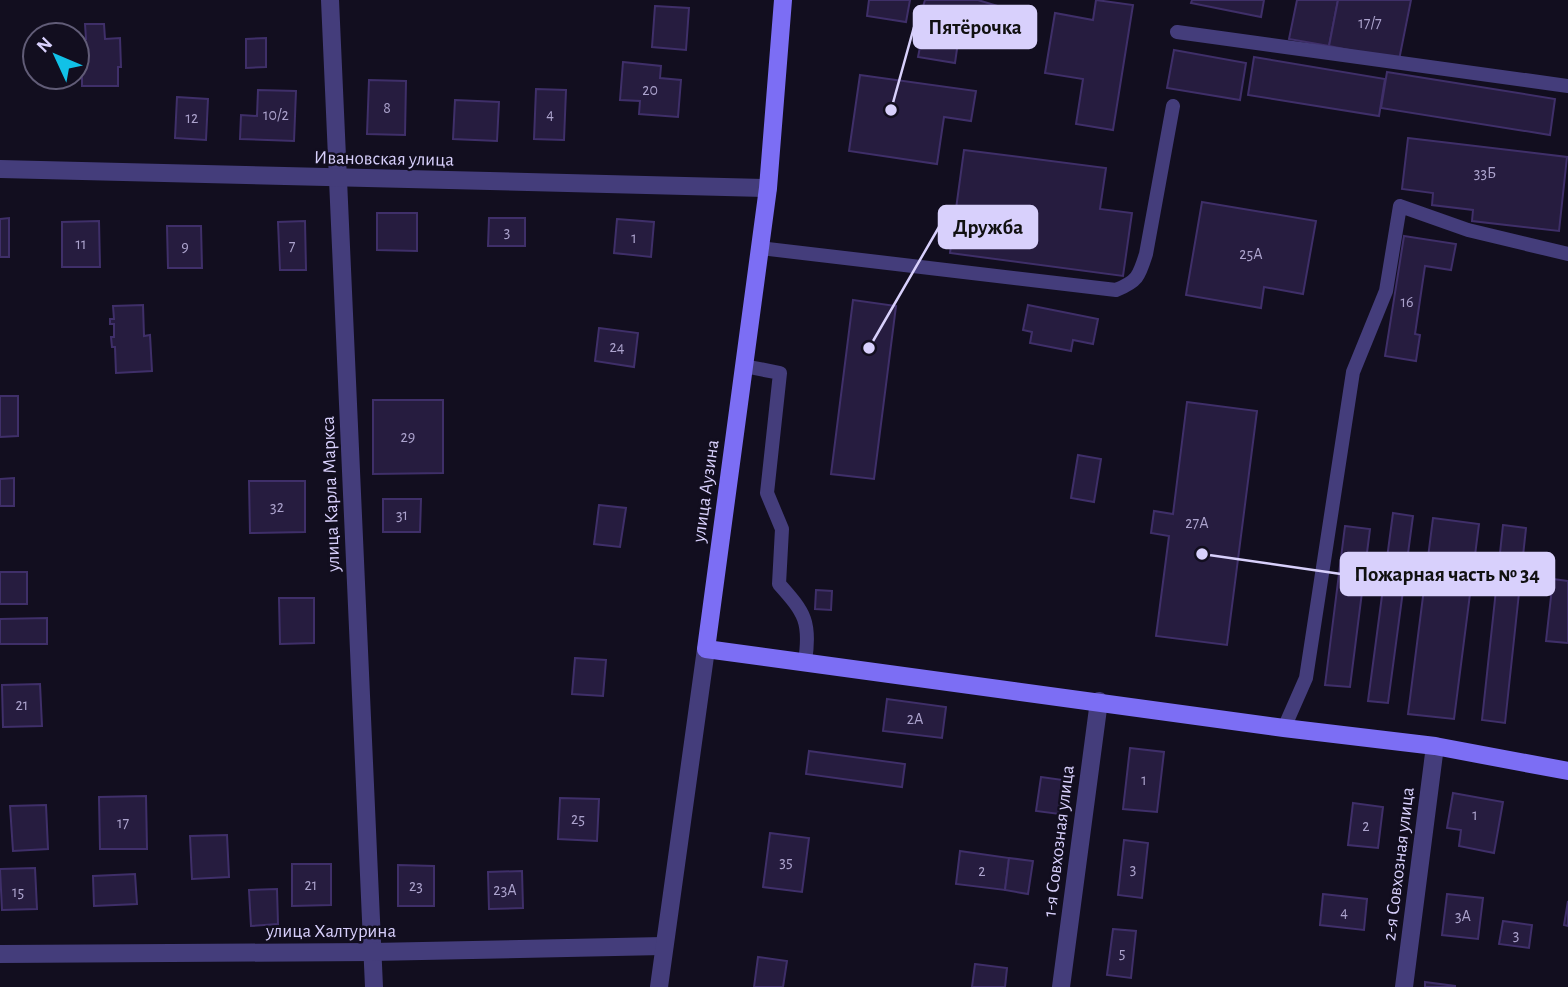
<svg xmlns="http://www.w3.org/2000/svg" width="1568" height="987" viewBox="0 0 1568 987" font-family="'Alegreya Sans',sans-serif">
  <style>
    .building { fill: #261c3f; stroke: #3f2f69; stroke-width: 2 }
    .lines { fill: none; stroke-linecap: round; stroke-linejoin: round }
    .service { stroke: #443d7b; stroke-width: 14 }
    .minor { stroke: #443d7b; stroke-width: 18 }
    .secondary { stroke: #7c6ef4; stroke-width: 18 }
    .labels { text-anchor: middle; dominant-baseline: central; stroke-width: 5; stroke-linejoin: round; paint-order: stroke }
    .number-label { font-size: 16px; fill: #aca3cd }
    .street-label { font-size: 19px; fill: #d8d0fc; stroke: #120e1f }
    .leader { fill: none; stroke: #d8d0fc; stroke-width: 2.5 }
    .callout-dot { fill: #d8d0fc; stroke: #120e1f; stroke-width: 2.5 }
    .callout { fill: #d8d0fc; stroke: #d8d0fc; stroke-width: 2.5 }
    .callout-label { font-size: 21px; text-anchor: middle; font-weight: bold; fill: #111 }
  </style>
  <rect width="100%" height="100%" fill="#120e1f"/>
  <g class="building">
    <polygon points="869,0 910,0 906,22 867,16"/>
    <polygon points="925,0 978,0 1004,8 996,35 921,13"/>
    <polygon points="1096,0 1133,5 1113,130 1076,124 1083,79 1045,73 1055,13 1093,20"/>
    <polygon points="1192,0 1264,0 1261,17 1191,3"/>
    <polygon points="1297,0 1338,0 1329,46 1289,39"/>
    <polygon points="1338,0 1411,0 1399,60 1329,46"/>
    <polygon points="655,6 689,8 686,50 652,47"/>
    <polygon points="85,24 104,24 105,39 120,38 121,67 118,67 118,86 82,86 82,69 77,69 77,40 86,39"/>
    <polygon points="922,37 958,42 955,63 918,57"/>
    <polygon points="266,38 266,67 246,68 246,39"/>
    <polygon points="1174,50 1246,63 1240,100 1167,88"/>
    <polygon points="1254,57 1385,79 1379,116 1248,95"/>
    <polygon points="623,62 661,66 660,78 681,80 678,117 639,114 640,101 620,100"/>
    <polygon points="1387,72 1555,99 1550,135 1381,108"/>
    <polygon points="860,75 976,91 971,121 944,117 937,164 849,151"/>
    <polygon points="369,80 406,81 405,135 367,134"/>
    <polygon points="536,89 566,90 564,140 534,139"/>
    <polygon points="258,90 296,91 294,141 240,139 241,115 257,116"/>
    <polygon points="177,97 208,99 206,140 175,138"/>
    <polygon points="455,100 499,102 497,141 453,139"/>
    <polygon points="1408,138 1567,157 1559,231 1472,221 1473,210 1432,205 1433,193 1402,189"/>
    <polygon points="964,150 1106,168 1100,209 1132,213 1123,276 950,253"/>
    <polygon points="1202,202 1316,221 1303,294 1264,287 1261,308 1186,295"/>
    <polygon points="377,213 417,213 417,251 377,250"/>
    <polygon points="9,218 9,257 0,257 0,219"/>
    <polygon points="489,218 525,218 525,246 488,246"/>
    <polygon points="617,219 654,222 651,257 614,253"/>
    <polygon points="99,221 100,267 62,267 62,222"/>
    <polygon points="305,221 306,270 280,270 278,222"/>
    <polygon points="167,226 201,226 202,268 168,268"/>
    <polygon points="1404,236 1456,244 1451,270 1425,266 1415,334 1420,335 1416,361 1385,356"/>
    <polygon points="853,300 896,306 874,479 831,474"/>
    <polygon points="143,305 144,336 150,335 152,371 116,373 115,347 112,347 111,337 114,337 114,324 110,324 110,319 114,319 113,306"/>
    <polygon points="1028,305 1098,319 1093,344 1073,340 1071,351 1030,343 1032,332 1023,330"/>
    <polygon points="599,328 638,333 634,367 595,361"/>
    <polygon points="0,396 18,396 18,436 0,437"/>
    <polygon points="373,400 443,400 443,473 373,474"/>
    <polygon points="1187,402 1257,411 1227,645 1156,636 1169,536 1151,533 1154,511 1173,514"/>
    <polygon points="1078,455 1101,459 1094,502 1071,498"/>
    <polygon points="14,478 14,506 0,506 0,479"/>
    <polygon points="249,481 305,481 305,532 250,533"/>
    <polygon points="383,499 421,499 420,532 383,532"/>
    <polygon points="599,505 626,508 620,547 594,544"/>
    <polygon points="1393,513 1413,516 1388,703 1368,701"/>
    <polygon points="1433,518 1479,524 1454,719 1408,714"/>
    <polygon points="1503,525 1526,528 1505,723 1482,720"/>
    <polygon points="1345,526 1370,529 1350,687 1325,685"/>
    <rect x="0" y="572" width="27" height="32"/>
    <polygon points="1553,579 1568,581 1568,643 1546,641"/>
    <polygon points="816,590 832,591 831,610 815,609"/>
    <polygon points="279,598 314,598 314,643 280,644"/>
    <polygon points="47,618 47,644 0,644 0,619"/>
    <polygon points="575,658 606,660 603,696 572,694"/>
    <polygon points="40,684 42,726 3,727 2,685"/>
    <polygon points="887,699 946,707 942,738 883,731"/>
    <polygon points="1130,748 1164,752 1157,812 1123,809"/>
    <polygon points="809,751 905,764 902,787 806,774"/>
    <polygon points="1041,777 1063,780 1059,814 1036,811"/>
    <polygon points="1453,793 1503,802 1494,853 1459,846 1461,830 1447,828"/>
    <polygon points="146,796 147,849 100,849 99,797"/>
    <polygon points="560,798 599,799 597,841 558,839"/>
    <polygon points="1353,803 1383,807 1378,848 1348,845"/>
    <polygon points="46,805 48,849 13,851 10,806"/>
    <polygon points="770,833 809,838 802,892 763,887"/>
    <polygon points="227,835 229,877 192,879 190,836"/>
    <polygon points="1124,840 1148,843 1142,898 1118,895"/>
    <polygon points="960,851 1009,858 1005,890 956,884"/>
    <polygon points="1009,858 1033,861 1028,894 1005,890"/>
    <polygon points="292,864 331,864 331,905 292,906"/>
    <polygon points="398,865 434,866 434,906 398,906"/>
    <polygon points="35,868 37,909 2,910 0,869"/>
    <polygon points="522,871 523,908 489,909 488,872"/>
    <polygon points="135,874 137,904 94,906 93,876"/>
    <polygon points="277,889 278,924 251,926 249,890"/>
    <polygon points="1323,894 1367,899 1364,930 1320,925"/>
    <polygon points="1447,894 1483,898 1478,939 1442,935"/>
    <polygon points="1568,901 1568,926 1564,925"/>
    <polygon points="1503,921 1532,925 1529,948 1499,944"/>
    <polygon points="1113,929 1136,931 1131,978 1107,975"/>
    <polygon points="758,957 787,961 783,987 754,987"/>
    <polygon points="975,964 1007,968 1005,987 972,987"/>
    <polygon points="1425,982 1455,986 1455,987 1425,987"/>
  </g>
  <g class="lines">
    <g class="service">
      <polyline points="1177,32 1568,86"/>
      <path d="M760,248L1116,290C1138,281 1139,276 1146,254L1173,106"/>
      <path d="M744,366L780,373L767,493L782,529L779,584C805,613 811,622 805,662"/>
      <polyline points="1284,728 1306,678 1353,372 1386,291 1400,206 1468,230 1568,254"/>
    </g>
    <g class="minor">
      <polyline points="330,0 374,987"/>
      <polyline points="0,169 768,188"/>
      <polyline points="0,954 372,952 663,946"/>
      <polyline points="659,987 706,649"/>
      <polyline points="1061,987 1099,701"/>
      <polyline points="1404,987 1435,746"/>
    </g>
    <polyline class="secondary" points="783,0 768,188 706,649 1284,728 1435,746 1568,771"/>
  </g>
  <g class="labels">
    <g class="number-label">
      <text x="1370" y="23">17/7</text>
      <text x="650" y="90">20</text>
      <text x="387" y="108">8</text>
      <text x="550" y="114">4</text>
      <text x="276" y="115">10/2</text>
      <text x="192" y="118">12</text>
      <text x="1485" y="173">33Б</text>
      <text x="507" y="232">3</text>
      <text x="634" y="238">1</text>
      <text x="81" y="244">11</text>
      <text x="292" y="246">7</text>
      <text x="185" y="247">9</text>
      <text x="1251" y="254">25А</text>
      <text x="1407" y="302">16</text>
      <text x="617" y="347">24</text>
      <text x="408" y="437">29</text>
      <text x="277" y="507">32</text>
      <text x="402" y="515">31</text>
      <text x="1197" y="523">27А</text>
      <text x="22" y="705">21</text>
      <text x="915" y="719">2А</text>
      <text x="1144" y="780">1</text>
      <text x="1475" y="815">1</text>
      <text x="578" y="819">25</text>
      <text x="123" y="823">17</text>
      <text x="1366" y="826">2</text>
      <text x="786" y="862">35</text>
      <text x="1133" y="869">3</text>
      <text x="982" y="871">2</text>
      <text x="311" y="885">21</text>
      <text x="416" y="886">23</text>
      <text x="505" y="890">23А</text>
      <text x="18" y="892">15</text>
      <text x="1344" y="912">4</text>
      <text x="1463" y="916">3А</text>
      <text x="1516" y="935">3</text>
      <text x="1122" y="953">5</text>
    </g>
    <g class="street-label">
      <text transform="translate(384 159) rotate(1)">Ивановская улица</text>
      <text transform="translate(706 491) rotate(-82)">улица Аузина</text>
      <text transform="translate(331 494) rotate(-92)">улица Карла Маркса</text>
      <text transform="translate(1059 841) rotate(-83)">1-я Совхозная улица</text>
      <text transform="translate(1399 864) rotate(-83)">2-я Совхозная улица</text>
      <text x="331" y="931">улица Халтурина</text>
    </g>
  </g>
  <path class="leader" d="M891 110L914 27M869 348L939 227M1202 554L1341 574"/>
  <g class="callout-dot">
    <circle cx="891" cy="110" r="7"/>
    <circle cx="869" cy="348" r="7"/>
    <circle cx="1202" cy="554" r="7"/>
  </g>
  <g class="callout">
    <rect x="914" y="6" width="122" height="42" rx="7"/>
    <rect x="939" y="206" width="98" height="42" rx="7"/>
    <rect x="1341" y="553" width="213" height="42" rx="7"/>
  </g>
  <g class="callout-label">
    <text x="975" y="34">Пятёрочка</text>
    <text x="988" y="234">Дружба</text>
    <text x="1447" y="581">Пожарная часть № 34</text>
  </g>
  <g transform="translate(56 56) rotate(314)"><circle r="33" fill="#120e1f" stroke="#615c77" stroke-width="2"/>
  <path d="M0-5L12 26L0 18L-12 26Z" fill="#11c1e7"/>
  <text y="-10" font-size="19" font-weight="bold" text-anchor="middle" fill="#d8d0fc">N</text>
  </g>
</svg>
